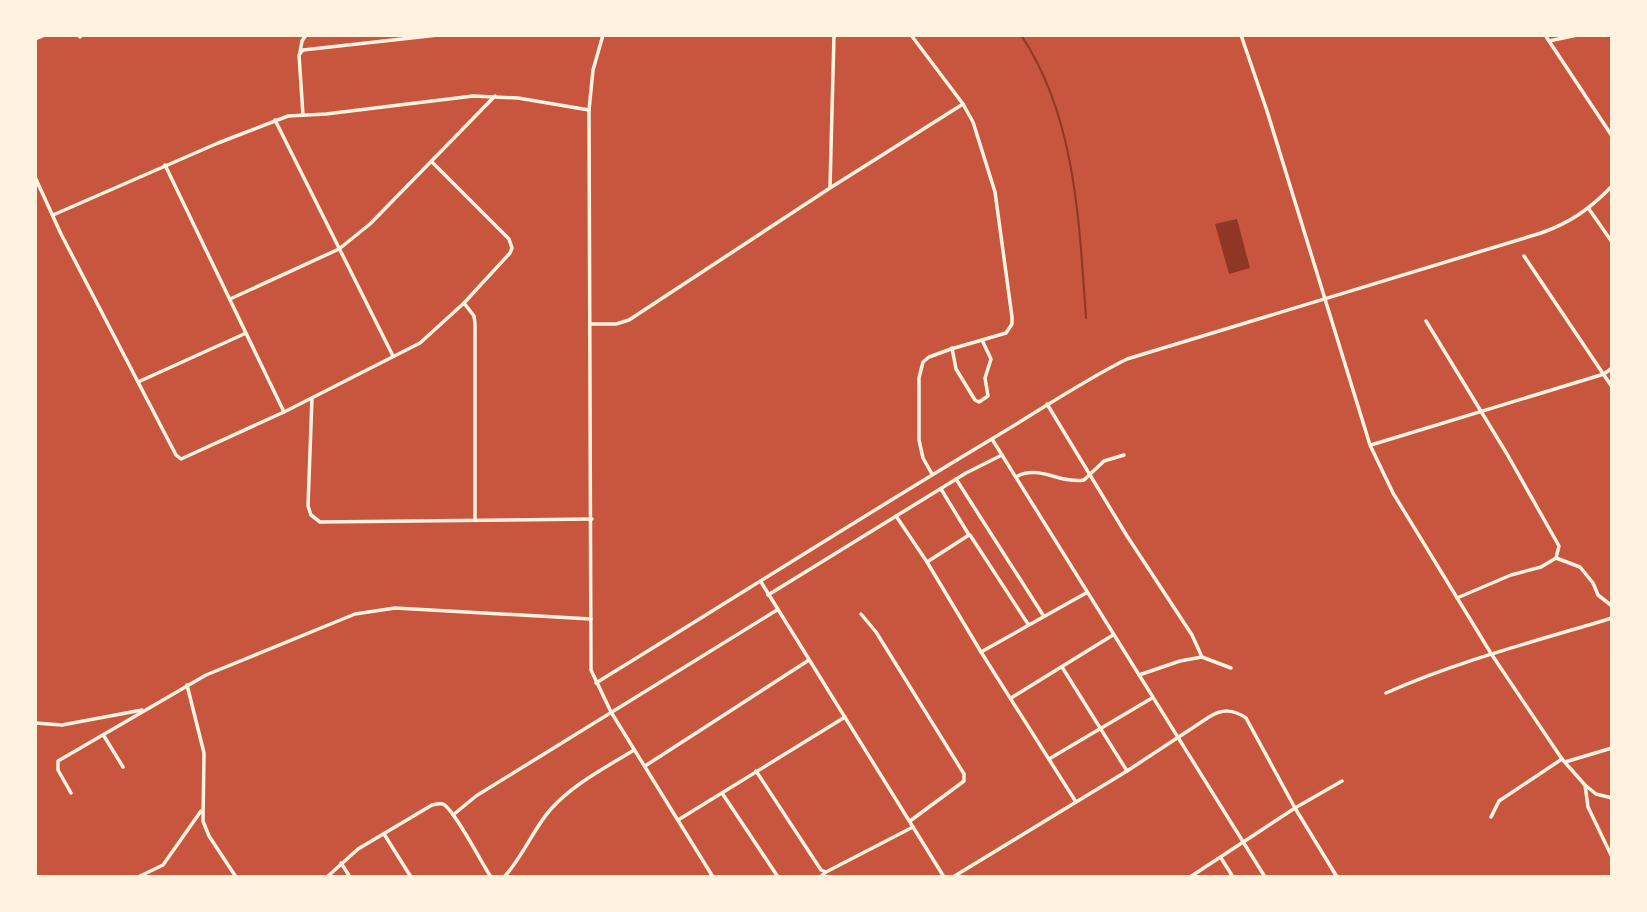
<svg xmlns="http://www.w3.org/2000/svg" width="1647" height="912" viewBox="0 0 1647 912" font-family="'Fira Sans Condensed',sans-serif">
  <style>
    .water { fill: #8f3625 }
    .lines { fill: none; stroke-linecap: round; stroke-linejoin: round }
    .stream { stroke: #8f3625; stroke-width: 2 }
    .minor { stroke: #fff3e0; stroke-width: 3.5 }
  </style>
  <rect width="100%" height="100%" fill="#c8553d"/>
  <polygon class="water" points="1237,219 1250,268 1229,274 1215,224"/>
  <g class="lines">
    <path class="stream" d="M1021,35C1076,117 1079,222 1086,318"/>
    <g class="minor">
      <polyline points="79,35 80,37"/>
      <polyline points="603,35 593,70 589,110 591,670 611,712 713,877"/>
      <polyline points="911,35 963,104 973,122 995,192 1012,317 1012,324 1006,333 951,349 929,357 923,362 919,378 919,440 923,458 932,474"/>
      <polyline points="1241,35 1267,111 1370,445 1393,493 1492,655 1562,759 1585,785 1588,807 1612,857"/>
      <polyline points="1545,35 1612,136"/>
      <polyline points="35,39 45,35"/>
      <polyline points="1549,41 1577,35"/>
      <polyline points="300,52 302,41 306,35"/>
      <polyline points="303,115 299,55 303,50 438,35"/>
      <polyline points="275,120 393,356"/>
      <polyline points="165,165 284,412"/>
      <polyline points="35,177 61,234 176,455 181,459 284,412 420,343 464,303 510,253 512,248 509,239 432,162"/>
      <polyline points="830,187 834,35"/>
      <polyline points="1589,209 1612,242"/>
      <polyline points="53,215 218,143 288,116 326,114 473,96 518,98 589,110"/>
      <polyline points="1524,256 1612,387"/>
      <polyline points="230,299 339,249 370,224 495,96"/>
      <polyline points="464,303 474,316 475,324 475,520"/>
      <polyline points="1426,321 1507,454 1559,546 1556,558 1541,567 1511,575 1457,598"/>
      <polyline points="591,324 616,324 629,320 830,188 963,104"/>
      <polyline points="952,348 956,369 975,400 979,402 988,396 985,378 991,359 982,340"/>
      <polyline points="138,382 244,334"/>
      <polyline points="312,398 308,506 311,515 320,522 592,519"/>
      <polyline points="1047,404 1127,536 1192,635 1202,657"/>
      <polyline points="992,439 1265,877"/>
      <polyline points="1371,445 1604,374 1612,368"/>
      <path d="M1016,477C1038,464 1060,484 1084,480L1104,461L1124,455"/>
      <polyline points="956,479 1043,615"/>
      <polyline points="941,489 969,535 927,562 981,652 1076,802"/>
      <polyline points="896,516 927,562"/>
      <polyline points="970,535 1028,624"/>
      <polyline points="1556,558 1580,567 1593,583 1598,595 1612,606"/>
      <polyline points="761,582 944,877"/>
      <polyline points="768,595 966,473 1002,455"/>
      <polyline points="861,614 876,632 964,774 964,781 960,784 910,821"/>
      <polyline points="981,652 1086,593"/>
      <polyline points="1062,667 1127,771"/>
      <polyline points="1139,675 1180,661 1202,657 1231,668"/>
      <path d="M596,683C728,602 858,519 990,440C1036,413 1079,383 1127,359L1541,233C1570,223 1591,208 1612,186"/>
      <polyline points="187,685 204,753 203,821 209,836 236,877"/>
      <path d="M1386,693C1458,661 1536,641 1612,618"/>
      <polyline points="1011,698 1113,635"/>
      <polyline points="35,723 62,725 142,710"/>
      <polyline points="104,736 123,767"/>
      <polyline points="1049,759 1152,698"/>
      <polyline points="1565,762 1612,748"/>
      <polyline points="645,766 809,660"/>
      <polyline points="756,771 821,870 826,872 913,827"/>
      <polyline points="1585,785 1596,794 1612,798"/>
      <polyline points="71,793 58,770 58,761 206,675 355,614 395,608 591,619"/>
      <polyline points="722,793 778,877"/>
      <polyline points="453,815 476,796 777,610"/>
      <polyline points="1491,817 1499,801 1562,759"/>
      <polyline points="678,820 845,717"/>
      <polyline points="384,834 411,877"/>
      <polyline points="1221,858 1233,877"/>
      <polyline points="341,863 350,877"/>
      <polyline points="138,877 163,865 201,811"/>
      <path d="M327,877L358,849L432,805C436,804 439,803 443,804C454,809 482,864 491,877"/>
      <path d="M504,877C523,857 532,831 550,810C573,784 605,768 634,750"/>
      <polyline points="820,877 826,872"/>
      <path d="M953,877L1127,771L1209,717C1222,709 1233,709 1246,718L1295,808L1337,877"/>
      <polyline points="1190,877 1295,808 1342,781"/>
    </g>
  </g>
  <rect width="1647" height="912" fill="none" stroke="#fff3e0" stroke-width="74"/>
</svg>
